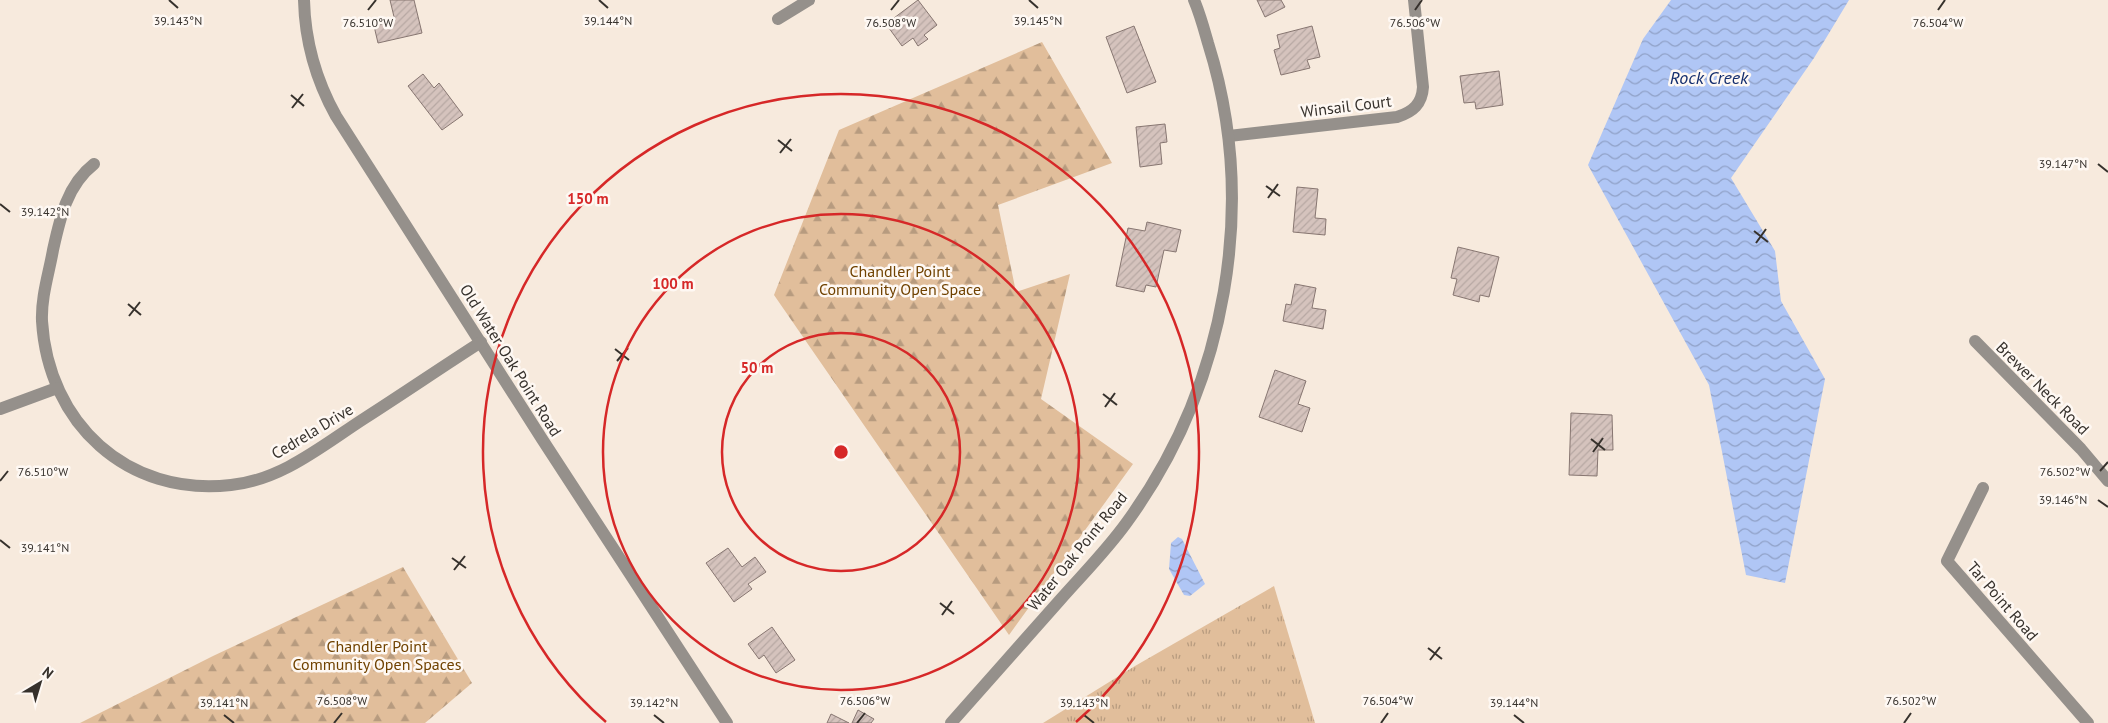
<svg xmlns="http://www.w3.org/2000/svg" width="2108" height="723" viewBox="0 0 2108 723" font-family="'PT Sans',sans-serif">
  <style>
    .grass { fill: url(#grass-tufts) }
    .forest { fill: url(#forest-firs) }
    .water { fill: url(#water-waves) }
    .building { fill: url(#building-hatch); stroke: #877671 }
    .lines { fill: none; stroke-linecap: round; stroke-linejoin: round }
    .minor { stroke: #95908b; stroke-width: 12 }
    .ticks { fill: none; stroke: #36312c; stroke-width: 2 }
    .ring { fill: none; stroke: #d62828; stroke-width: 2.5 }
    .labels { text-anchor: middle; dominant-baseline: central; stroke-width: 5; stroke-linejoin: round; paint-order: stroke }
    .street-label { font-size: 16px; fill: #36312c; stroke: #fef8f3 }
    .park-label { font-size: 16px; fill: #704201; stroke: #fef8f3 }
    .water-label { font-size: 18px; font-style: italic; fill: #142e6e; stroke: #fef8f3 }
    .ticks-label { font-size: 12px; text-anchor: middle; fill: #36312c; stroke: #fef8f3; stroke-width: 5; stroke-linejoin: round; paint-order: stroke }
    .centre { fill: #d62828; stroke: #fef8f3; stroke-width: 2.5 }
    .ring-label { font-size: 15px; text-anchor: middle; font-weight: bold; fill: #d62828; stroke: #fef8f3; stroke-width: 5; stroke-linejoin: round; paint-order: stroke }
  </style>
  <defs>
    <pattern id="grass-tufts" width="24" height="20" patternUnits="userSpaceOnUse" patternTransform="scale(1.25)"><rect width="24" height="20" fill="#e1be9b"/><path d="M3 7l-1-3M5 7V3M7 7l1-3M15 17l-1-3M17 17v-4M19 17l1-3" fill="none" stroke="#b79b7f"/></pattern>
    <pattern id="forest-firs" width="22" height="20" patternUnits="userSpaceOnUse" patternTransform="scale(1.25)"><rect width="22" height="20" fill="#e1be9b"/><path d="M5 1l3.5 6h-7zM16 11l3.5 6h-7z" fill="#b79b7f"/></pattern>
    <pattern id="water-waves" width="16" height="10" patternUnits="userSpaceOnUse" patternTransform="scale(1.25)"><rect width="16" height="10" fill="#b0c6f5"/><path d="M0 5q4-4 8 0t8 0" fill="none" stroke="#90a1c7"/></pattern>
    <pattern id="building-hatch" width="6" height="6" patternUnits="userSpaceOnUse" patternTransform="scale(1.25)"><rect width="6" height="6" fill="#d5c3bd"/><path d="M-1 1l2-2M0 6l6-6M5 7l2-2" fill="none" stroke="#b7a8a3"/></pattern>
  </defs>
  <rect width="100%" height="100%" fill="#f7eadd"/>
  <polygon class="grass" points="1274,586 1315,723 1043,723 1135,666"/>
  <g class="forest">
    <polygon points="1042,42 1112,163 998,205 1016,292 1070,274 1041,399 1133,464 1009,635 774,295 839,130"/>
    <polygon points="403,567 472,683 425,723 80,723 213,656"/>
  </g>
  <g class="water">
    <polygon points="1671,0 1849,0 1814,58 1731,178 1775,251 1781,301 1825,379 1785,583 1746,575 1709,385 1588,165 1643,39"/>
    <polygon points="1178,537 1182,539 1205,584 1190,596 1184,595 1169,569 1171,543"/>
  </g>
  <g class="building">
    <polygon points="390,0 414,0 422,33 378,43 374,26 395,21"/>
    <polygon points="918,0 937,25 924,35 928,39 918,46 913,38 902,46 886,24"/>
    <polygon points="1257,0 1281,0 1285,7 1265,17"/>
    <polygon points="1134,26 1156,82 1127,93 1106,37"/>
    <polygon points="1312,26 1320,57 1307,60 1310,68 1281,75 1274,50 1280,48 1277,35"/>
    <polygon points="1499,71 1503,105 1476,109 1475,102 1464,103 1460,76"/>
    <polygon points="423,74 434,88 439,83 463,115 442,130 408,86"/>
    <polygon points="1165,124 1167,142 1160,143 1162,164 1140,167 1136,127"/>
    <polygon points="1297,187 1318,189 1315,218 1326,219 1325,235 1293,232"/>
    <polygon points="1147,222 1181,230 1176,252 1164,250 1156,287 1146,285 1144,292 1116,286 1128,228 1145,231"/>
    <polygon points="1458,247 1499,257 1489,297 1480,295 1479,302 1453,295 1457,279 1451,278"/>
    <polygon points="1295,284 1316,288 1312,308 1326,310 1323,329 1283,321 1286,304 1291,305"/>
    <polygon points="1275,370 1306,381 1298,404 1310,408 1302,432 1259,417"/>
    <polygon points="1571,413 1612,415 1613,450 1598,450 1597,476 1569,475"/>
    <polygon points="728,548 742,567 755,557 766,572 748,584 752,589 734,602 706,563"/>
    <polygon points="772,627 795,660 776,673 764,655 759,659 748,644"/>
    <polygon points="858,710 874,719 871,723 852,723"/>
    <polygon points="831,714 849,723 827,723"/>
  </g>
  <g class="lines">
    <g class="minor">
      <path d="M304,0C305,42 316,80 336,116L542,439L727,723"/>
      <polyline points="778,19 809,0"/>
      <path d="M1229,136L1397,117C1413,112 1422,104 1423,87L1414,0"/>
      <path d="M94,164C67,185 60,218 53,250C49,273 41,297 42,321C48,423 127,497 231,485C282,480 323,445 365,418C404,393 442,367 481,342"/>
      <polyline points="1975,341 2081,449 2108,481"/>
      <polyline points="0,409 57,388"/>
      <polyline points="1983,488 1947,561 2088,723"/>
      <path d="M951,723C987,682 1024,641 1060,600C1082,575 1107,550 1127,522C1226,386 1259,205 1208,43C1204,29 1200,14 1194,0"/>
    </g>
  </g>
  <path class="ticks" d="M169,0L178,8M599,0L608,8M1029,0L1038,8M368,10L376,0M891,10L899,0M1415,10L1422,0M1938,10L1945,0M291,95L304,106M292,108L303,94M778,140L792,151M780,153L791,139M2098,164L2108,172M1266,186L1280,196M1268,198L1278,184M0,204L10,212M1754,231L1768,242M1756,243L1766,229M128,304L141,315M129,316L140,302M615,349L629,360M617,361L628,348M1103,394L1117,405M1105,407L1115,393M1591,439L1605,450M1593,452L1603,438M2100,471L2108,462M0,481L8,471M2098,500L2108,507M0,540L10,548M452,558L466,568M454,570L465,556M940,603L954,614M942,615L952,601M1428,648L1442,659M1430,660L1440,647M224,715L234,723M654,715L664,723M1084,715L1094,723M1514,715L1524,723M334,723L342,713M857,723L865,713M1381,723L1388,713M1904,723L1911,713"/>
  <g class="ring">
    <circle cx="841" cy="452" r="119"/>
    <circle cx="841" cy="452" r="238"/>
    <path d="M606 722A358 358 0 1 1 1076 722"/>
  </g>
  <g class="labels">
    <g class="street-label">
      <text transform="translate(1346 106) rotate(-7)">Winsail Court</text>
      <text transform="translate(511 360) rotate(58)">Old Water Oak Point Road</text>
      <text transform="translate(2043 388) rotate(45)">Brewer Neck Road</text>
      <text transform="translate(312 431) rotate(-31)">Cedrela Drive</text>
      <text transform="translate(1077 551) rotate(-51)">Water Oak Point Road</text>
      <text transform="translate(2003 601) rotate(49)">Tar Point Road</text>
    </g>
    <g class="park-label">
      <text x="900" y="271">Chandler Point<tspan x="900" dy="18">Community Open Space</tspan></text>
      <text x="377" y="646">Chandler Point<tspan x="377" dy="18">Community Open Spaces</tspan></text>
    </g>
    <g class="water-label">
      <text x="1709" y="77">Rock Creek</text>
    </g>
  </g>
  <g class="ticks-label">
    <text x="178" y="25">39.143°N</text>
    <text x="608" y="25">39.144°N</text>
    <text x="1038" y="25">39.145°N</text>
    <text x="368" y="27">76.510°W</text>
    <text x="891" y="27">76.508°W</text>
    <text x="1415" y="27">76.506°W</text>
    <text x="1938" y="27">76.504°W</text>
    <text x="2063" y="168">39.147°N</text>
    <text x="45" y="216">39.142°N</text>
    <text x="43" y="476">76.510°W</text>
    <text x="2065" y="476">76.502°W</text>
    <text x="2063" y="504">39.146°N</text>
    <text x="45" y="552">39.141°N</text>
    <text x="342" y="705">76.508°W</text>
    <text x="865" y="705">76.506°W</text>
    <text x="1388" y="705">76.504°W</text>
    <text x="1911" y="705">76.502°W</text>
    <text x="224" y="707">39.141°N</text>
    <text x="654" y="707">39.142°N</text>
    <text x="1084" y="707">39.143°N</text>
    <text x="1514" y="707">39.144°N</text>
  </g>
  <circle cx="841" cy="452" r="8" class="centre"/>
  <g class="ring-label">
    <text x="588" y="204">150 m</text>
    <text x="673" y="289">100 m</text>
    <text x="757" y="373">50 m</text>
  </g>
  <g transform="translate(40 683) rotate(38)" stroke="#fef8f3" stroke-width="4" paint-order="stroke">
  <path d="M0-4L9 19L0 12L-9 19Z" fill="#36312c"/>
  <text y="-8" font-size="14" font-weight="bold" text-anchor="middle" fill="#36312c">N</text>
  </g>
</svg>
